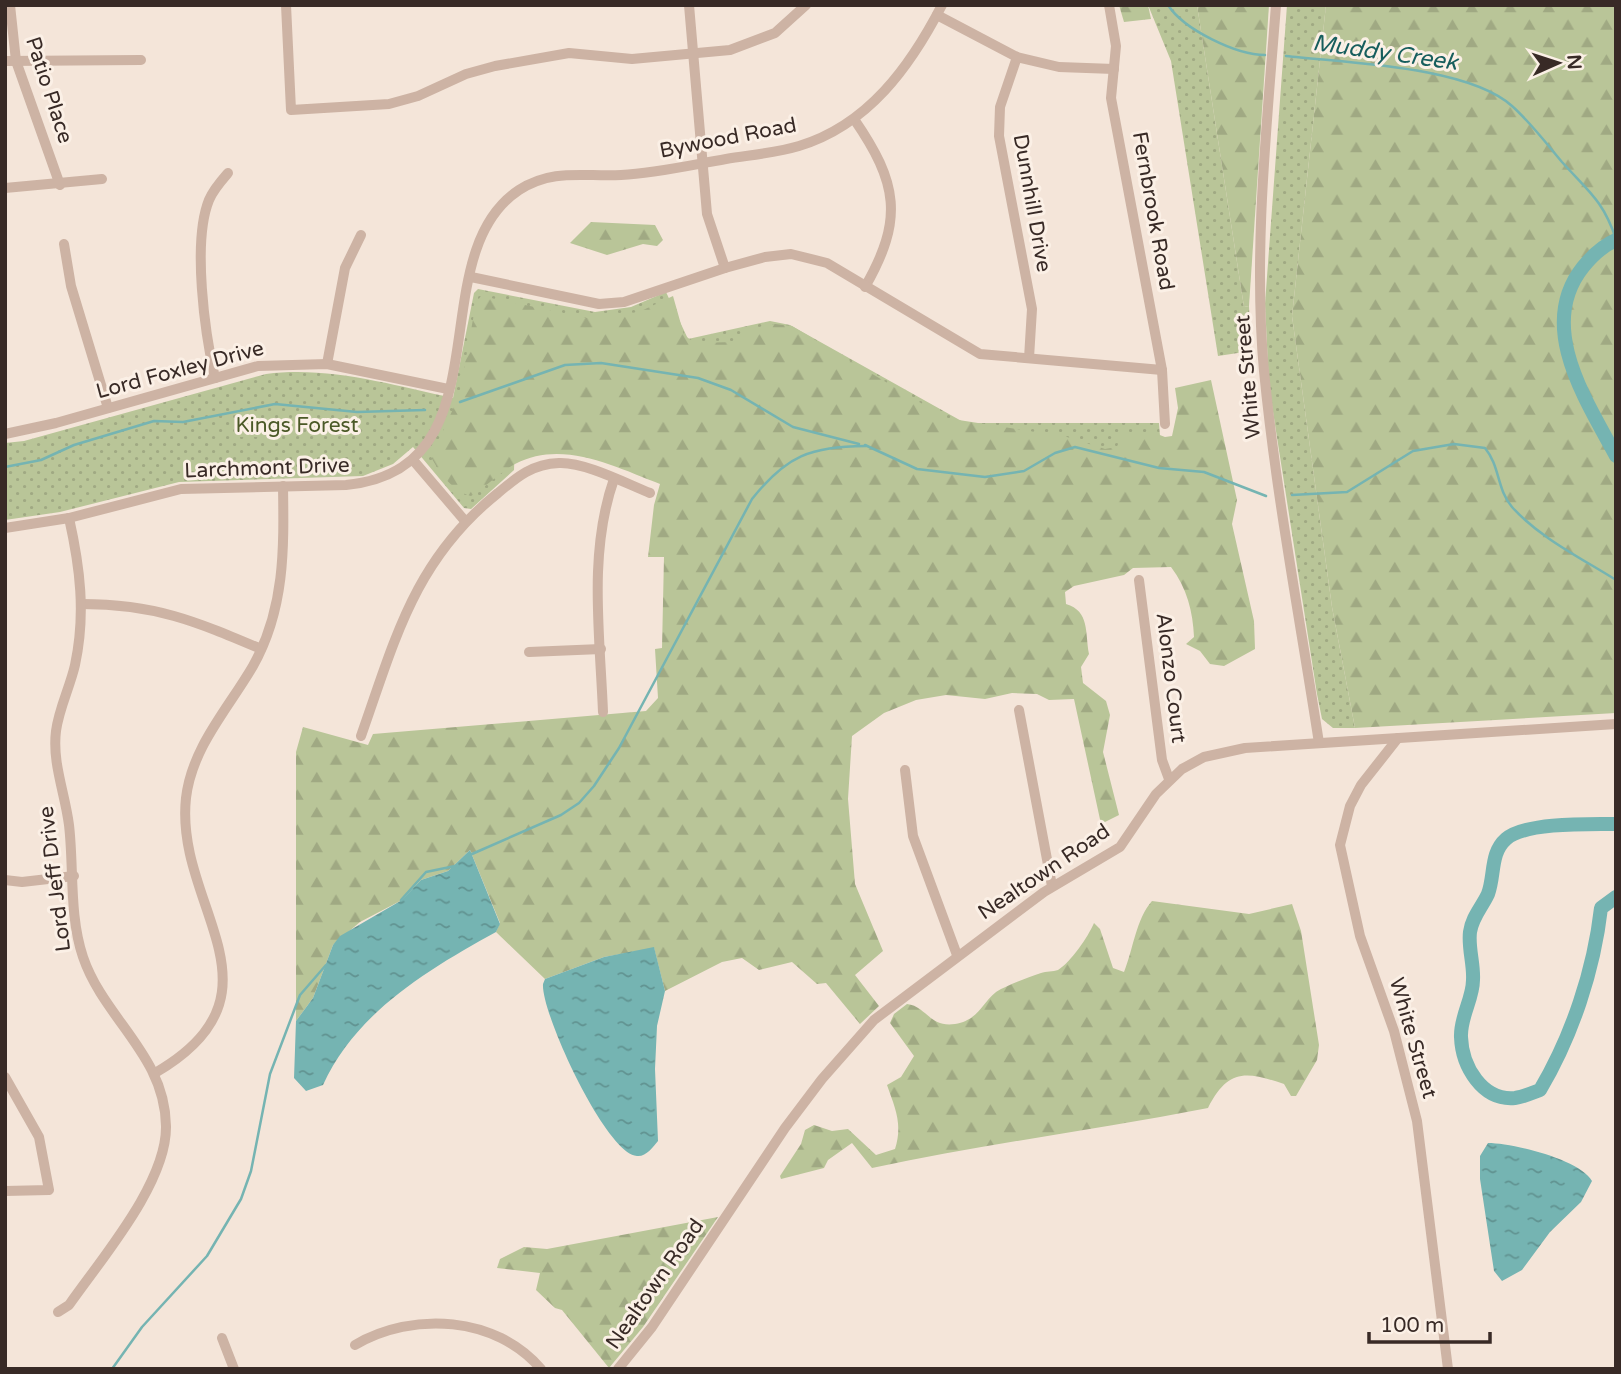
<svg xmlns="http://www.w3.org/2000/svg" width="1621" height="1374" viewBox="0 0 1621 1374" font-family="'Varela Round',sans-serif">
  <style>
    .green { fill: url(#green-dots) }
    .forest { fill: url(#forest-firs) }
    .pitch { fill: #b9c598 }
    .water { fill: url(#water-ripples) }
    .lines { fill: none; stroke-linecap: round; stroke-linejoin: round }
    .stream { stroke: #75b4b2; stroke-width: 2.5 }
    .river { stroke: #75b4b2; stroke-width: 14 }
    .minor { stroke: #cdb3a4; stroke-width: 10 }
    .labels { text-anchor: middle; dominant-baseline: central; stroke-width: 6; stroke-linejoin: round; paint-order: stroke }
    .street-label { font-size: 21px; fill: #382a26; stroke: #fbf0e6 }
    .park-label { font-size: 21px; fill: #4b5927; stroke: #fbf0e6 }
    .water-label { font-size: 23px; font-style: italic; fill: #175e5d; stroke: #fbf0e6 }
  </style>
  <defs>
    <pattern id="green-dots" width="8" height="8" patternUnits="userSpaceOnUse" patternTransform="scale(1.75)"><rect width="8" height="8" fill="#b9c598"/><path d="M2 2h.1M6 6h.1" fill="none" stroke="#a0a983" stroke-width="1.8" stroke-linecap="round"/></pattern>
    <pattern id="forest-firs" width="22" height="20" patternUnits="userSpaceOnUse" patternTransform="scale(1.75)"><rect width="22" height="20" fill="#b9c598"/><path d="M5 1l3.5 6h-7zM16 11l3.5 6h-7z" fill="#a0a983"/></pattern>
    <pattern id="water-ripples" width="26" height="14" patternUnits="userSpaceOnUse" patternTransform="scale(1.75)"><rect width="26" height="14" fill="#75b4b2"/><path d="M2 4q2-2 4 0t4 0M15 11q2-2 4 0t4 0" fill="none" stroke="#619391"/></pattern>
  </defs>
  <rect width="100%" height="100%" fill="#f4e5d9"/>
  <g class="green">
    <polygon points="1148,5 1197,5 1244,307 1249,306 1251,351 1218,356 1171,61"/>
    <polygon points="1287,5 1326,5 1292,316 1332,607 1355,728 1333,728 1322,719 1317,694 1269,386 1265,304"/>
    <path d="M478,289L595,312L631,307L666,292L688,339L770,321L790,325L965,423H1159L1161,449L917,469L517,382L514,470L471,509L464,508L413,447L393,464L363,476L179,482L60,512L5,520V443L24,441L266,374C330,366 391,385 453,398L474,293Z"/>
  </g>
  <g class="forest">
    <polygon points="1119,5 1148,5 1151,19 1124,22"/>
    <polygon points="1197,5 1269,5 1249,306 1244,307"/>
    <polygon points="1326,5 1616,5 1616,713 1355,728 1332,607 1292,316"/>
    <polygon points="591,222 655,225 663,240 657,246 643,244 607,255 570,243"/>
    <path d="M481,296L588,318L639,312L673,296L684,335L695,343L734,342L743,330L775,324L792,326L946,418L1067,437L1105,449L1117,447L1121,435L1152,432L1165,437L1172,436L1178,408L1175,388L1211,380L1237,500L1232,524L1254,621L1255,649L1224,666L1210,664L1200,651L1186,644L1194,637C1193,612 1187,588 1171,567L1133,568L1124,575L1074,586L1065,592L1066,604C1090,611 1085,633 1089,654L1081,667L1083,683L1106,701L1110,715L1103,752L1119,815L1101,824L1074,699L1049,700L1037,694L1012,693L985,699L946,695L916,700L884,713L852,736L848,799L855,884L883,951L855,975L879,1006L860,1024L826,983L817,984L792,962L759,970L742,958L722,962L665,991L654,948L604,957L545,979L496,932L500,923L470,850L448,871L421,880L402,900L360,922L333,945L313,998L296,1021V752L303,727L368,745L373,734L646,711L658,698L655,649L662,648L664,557H648L654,505L660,484C615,467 563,439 515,464C499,473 486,487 471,496C453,492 439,472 431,457L459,396L476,303Z"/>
    <path d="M1152,901L1249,914L1292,904L1301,931L1319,1045L1317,1060L1296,1096H1291L1284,1084C1245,1071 1228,1069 1208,1108C1096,1130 983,1144 872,1168L852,1143L828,1160L824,1168L781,1179L780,1176L801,1144L805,1130L814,1125L832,1131L848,1129L876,1155L895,1149C903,1124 895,1108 887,1085L901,1077L914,1056L890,1023L894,1014L907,1004C926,1006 930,1028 955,1024C981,1020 983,998 1001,989C1013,983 1029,977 1041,973C1046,971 1053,972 1058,970C1071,962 1088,937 1094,923L1100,929L1113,968L1124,972C1133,950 1136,919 1152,901Z"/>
    <polygon points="718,1217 643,1327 609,1368 562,1310 555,1308 536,1290 540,1273 497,1268 500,1259 524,1247 547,1249"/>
  </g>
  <rect class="pitch" x="234" y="422" width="34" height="15"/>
  <g class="water">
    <path d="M470,850L500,924L496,932C429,969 356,1012 323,1085L306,1091L294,1078L296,1021L313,998L333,945L340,936L402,900L421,880L448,871Z"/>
    <path d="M654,947L665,991L657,1026L655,1069L658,1141C653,1147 646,1157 637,1156C606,1154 541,1013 543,984L545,979L604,957Z"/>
    <path d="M1488,1143C1512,1143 1580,1159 1592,1181L1581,1202L1550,1232L1522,1270L1502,1281L1494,1271L1480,1179V1156Z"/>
  </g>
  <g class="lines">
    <g class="stream">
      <path d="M1168,5C1184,30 1237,55 1265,55"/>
      <path d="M1286,56C1346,63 1467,66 1512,106C1530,122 1546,143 1562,162C1588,191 1603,200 1616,239"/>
      <polyline points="460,402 565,365 601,363 698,378 731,390 793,427 859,444"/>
      <polyline points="865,445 917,469 985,477 1024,471 1055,453 1075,447 1159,468 1204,472 1266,496"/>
      <polyline points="5,467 41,460 74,445 154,421 183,422 275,404 357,412 425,410"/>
      <path d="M1292,495L1347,492L1413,451L1454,444L1485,448C1500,466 1497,490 1512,507C1540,538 1581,558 1616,580"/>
      <path d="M472,854L561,815L579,803L594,786L619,748L752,499C787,455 810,447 866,446"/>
      <polyline points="401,900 426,872 455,866"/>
      <polyline points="112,1369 142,1327 207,1256 241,1199 251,1171 270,1074 300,995 326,965"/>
    </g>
    <g class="river">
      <path d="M1616,240C1602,246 1592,256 1583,267C1536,326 1586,400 1616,456"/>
      <path d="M1616,824C1590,824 1525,822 1506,839C1490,853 1495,875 1488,894C1482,907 1472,917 1470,932C1468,948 1474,964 1473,980C1473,999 1460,1017 1461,1037C1462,1066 1482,1101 1515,1098C1523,1097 1532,1093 1540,1090C1572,1036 1594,970 1601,908L1616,897"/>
    </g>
    <g class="minor">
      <polyline points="10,5 16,61 60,185"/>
      <polyline points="286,5 291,110 389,104 418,96 466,74 495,66 569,53 632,59 730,50 775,33 806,5"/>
      <polyline points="689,5 707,214 725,268"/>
      <polyline points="1109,5 1116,46 1111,98 1162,370 1165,424"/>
      <path d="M1276,5C1267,124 1253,252 1264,371C1276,495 1300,619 1319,743"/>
      <polyline points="937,15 1017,57 1059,67 1114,69"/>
      <polyline points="1017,57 1000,107 999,136 1032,309 1029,358"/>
      <polyline points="5,61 141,60"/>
      <path d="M854,119C898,183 904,219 865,287"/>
      <polyline points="5,188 102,179"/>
      <polyline points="64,244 71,286 108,408"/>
      <polyline points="471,277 599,304 624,302 725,268 765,257 791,254 827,263 980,354 1162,370"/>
      <polyline points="327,364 345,268 361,235"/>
      <path d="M215,378C205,334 192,242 209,200C213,190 221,181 228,173"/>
      <polyline points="5,434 56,423 258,366 327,364 448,389"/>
      <polyline points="413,460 465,521"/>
      <path d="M5,528L69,518L181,489L346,485C510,469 418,257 519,190C553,168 584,177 621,175C657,173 691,165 726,159C750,155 776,153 799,146C868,125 910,67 942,5"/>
      <polyline points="1139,580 1162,760 1169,779"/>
      <path d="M82,604C155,604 195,621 261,649"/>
      <polyline points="529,652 601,649"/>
      <polyline points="1019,710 1052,886"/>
      <path d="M603,712C600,635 588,553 614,479"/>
      <path d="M361,736C395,640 414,560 498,493C517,477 532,464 559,463C585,462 625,483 650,493"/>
      <polyline points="1398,738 1361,785 1350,806 1340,845 1360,936 1394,1031 1417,1121 1448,1369"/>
      <polyline points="905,770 913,836 957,955"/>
      <polyline points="5,880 22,882 74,876"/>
      <path d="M155,1073C294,992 174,907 186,798C192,747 228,709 253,666C285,609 284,549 283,486"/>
      <polyline points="5,1077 39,1137 49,1190 5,1191"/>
      <path d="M58,1312L69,1305C101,1259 167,1183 166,1126C165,1055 104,1019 83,957C69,916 74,867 69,825C65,793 52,763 56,731C59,708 70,687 75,665C86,614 80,567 69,518"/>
      <polyline points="222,1338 234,1369"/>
      <path d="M355,1345C413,1311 496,1316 541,1369"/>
      <polyline points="618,1369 652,1327 785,1128 822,1079 874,1020 1044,892 1120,847 1156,794 1182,769 1204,757 1245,748 1616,724"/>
    </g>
  </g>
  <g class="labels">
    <g class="street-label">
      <text transform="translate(49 90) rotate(72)">Patio Place</text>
      <text transform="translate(728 138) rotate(-11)">Bywood Road</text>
      <text transform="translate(1032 203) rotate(80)">Dunnhill Drive</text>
      <text transform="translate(1153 211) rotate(80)">Fernbrook Road</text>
      <text transform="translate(180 370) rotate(-15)">Lord Foxley Drive</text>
      <text transform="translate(1248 377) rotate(-95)">White Street</text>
      <text transform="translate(267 468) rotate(-2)">Larchmont Drive</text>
      <text transform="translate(1171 678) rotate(83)">Alonzo Court</text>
      <text transform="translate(1044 872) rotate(-34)">Nealtown Road</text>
      <text transform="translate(55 879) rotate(-97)">Lord Jeff Drive</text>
      <text transform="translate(1413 1038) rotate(74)">White Street</text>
      <text transform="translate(655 1284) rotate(-55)">Nealtown Road</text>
    </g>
    <g class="park-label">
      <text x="297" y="425">Kings Forest</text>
    </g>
    <g class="water-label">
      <text transform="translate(1385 53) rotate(8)">Muddy Creek</text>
    </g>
  </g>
  <rect width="1621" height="1374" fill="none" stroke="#382a26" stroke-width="14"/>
  <g transform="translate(1558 63) rotate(87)" stroke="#fbf0e6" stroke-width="5" paint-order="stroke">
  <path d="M0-5L12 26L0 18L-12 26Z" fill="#382a26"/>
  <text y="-10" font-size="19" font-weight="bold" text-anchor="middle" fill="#382a26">N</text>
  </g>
  <path d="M1369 1332v10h121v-10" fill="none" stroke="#382a26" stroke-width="3.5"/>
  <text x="1380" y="1332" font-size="21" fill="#382a26" stroke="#fbf0e6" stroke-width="5" paint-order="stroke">100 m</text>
</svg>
